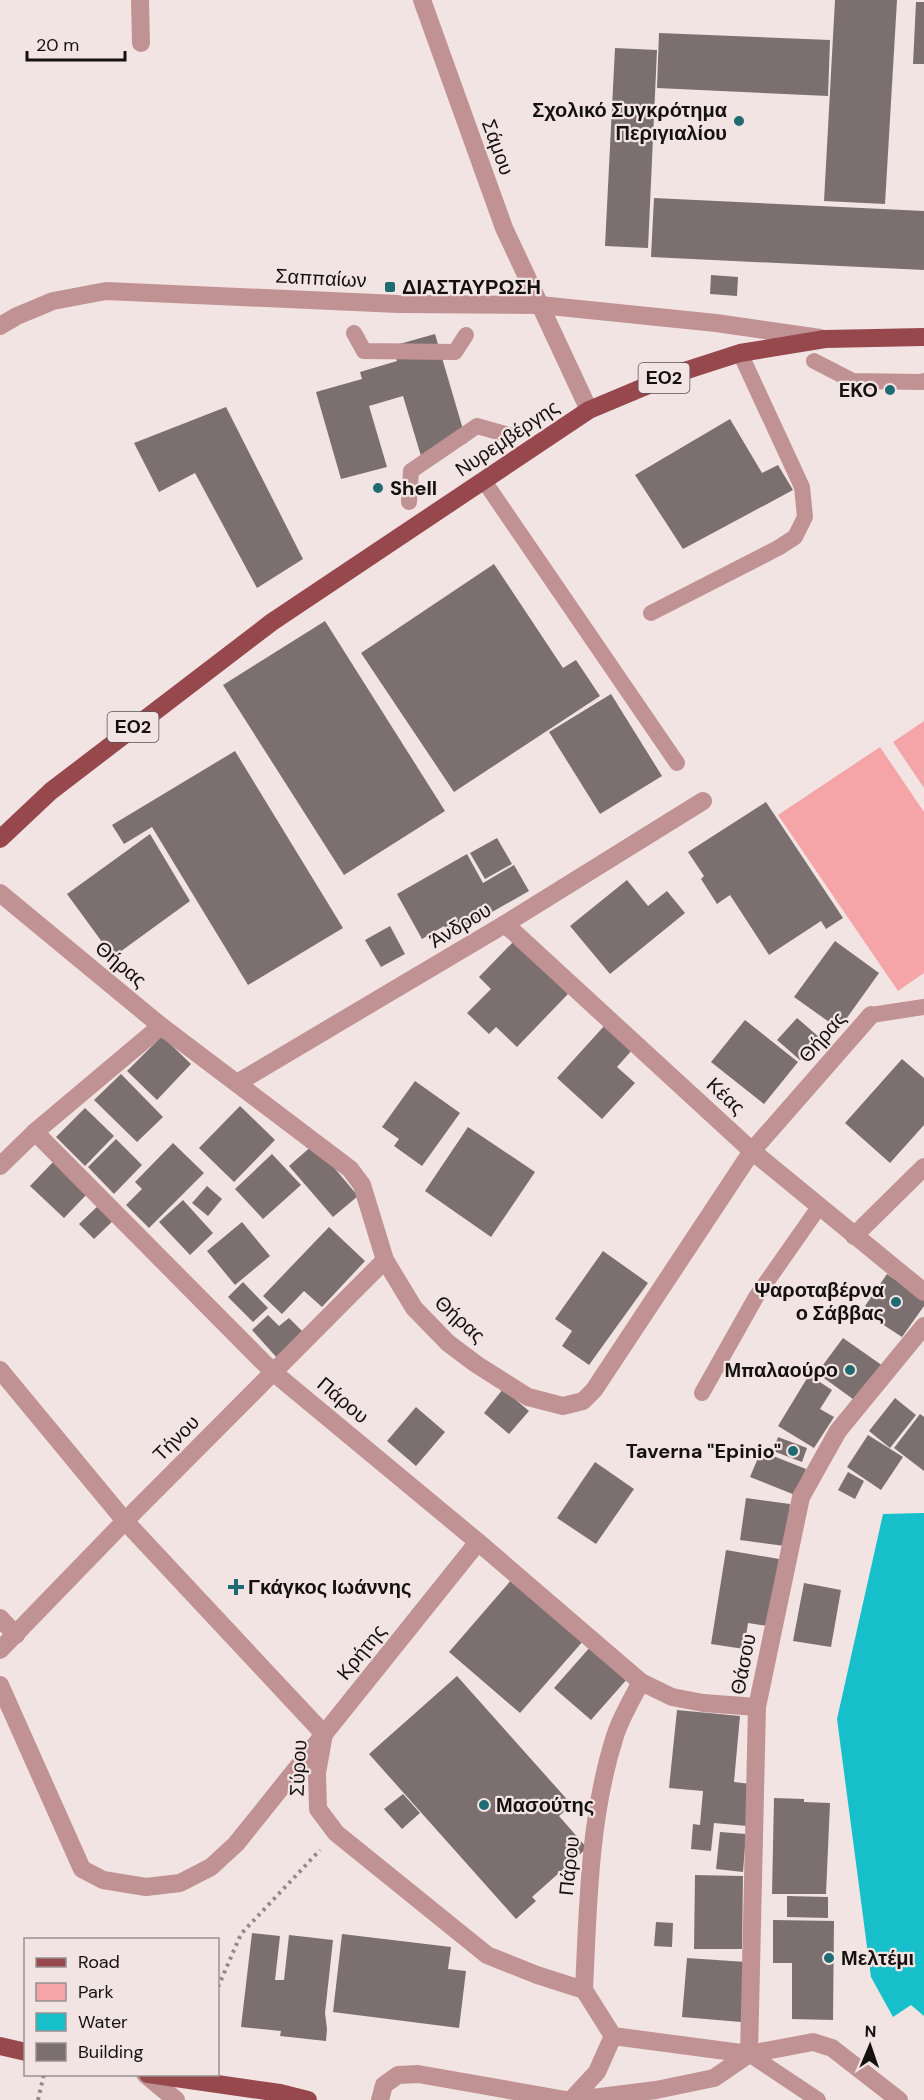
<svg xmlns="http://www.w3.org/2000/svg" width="924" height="2100" viewBox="0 0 924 2100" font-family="'DM Sans',sans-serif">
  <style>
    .green { fill: #f5a5a7 }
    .water { fill: #16bfca }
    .building { fill: #7c6f6f }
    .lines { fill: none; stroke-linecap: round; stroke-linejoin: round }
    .path { stroke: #938888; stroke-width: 4; stroke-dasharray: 3 4.5; stroke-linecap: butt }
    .service { stroke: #c09293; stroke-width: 16 }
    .minor { stroke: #c09293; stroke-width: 18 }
    .tertiary { stroke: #c09293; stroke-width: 18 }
    .primary { stroke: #96484d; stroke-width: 18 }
    .poi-dot { fill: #1f6b71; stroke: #f3e4e4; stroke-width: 2 }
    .labels { text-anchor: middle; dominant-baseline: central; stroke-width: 4.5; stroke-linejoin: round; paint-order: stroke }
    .shield { fill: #f3e4e4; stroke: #585050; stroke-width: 1.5 }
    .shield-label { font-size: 18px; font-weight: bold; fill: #161111 }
    .poi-label { font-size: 20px; font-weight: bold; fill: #161111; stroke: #f3e4e4; text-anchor: end }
    .street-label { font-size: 20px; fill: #161111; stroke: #f3e4e4 }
  </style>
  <rect width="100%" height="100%" fill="#f3e4e4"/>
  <g class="green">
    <polygon points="924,721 924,788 893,742"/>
    <polygon points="880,747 924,812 924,973 898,991 778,815"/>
  </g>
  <polygon class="water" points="924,1513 924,2016 911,2005 893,2017 871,1977 837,1719 883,1514"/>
  <g class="building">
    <polygon points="835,0 897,0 885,204 824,201"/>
    <polygon points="916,2 924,2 924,64 913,64"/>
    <polygon points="659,33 830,40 828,96 657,88"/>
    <polygon points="615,48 657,50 648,248 605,246"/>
    <polygon points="654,198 924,211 924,270 651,257"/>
    <polygon points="711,275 738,277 737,296 710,294"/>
    <polygon points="435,334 467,443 421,456 403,396 369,406 387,467 341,479 316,392 362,379 360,372 397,361 392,346"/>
    <polygon points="226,407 303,559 257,588 195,473 159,492 134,443"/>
    <polygon points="730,419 762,473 778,465 793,490 683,549 635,475"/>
    <polygon points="494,564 563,668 576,660 600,696 454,792 361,653"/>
    <polygon points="325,621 445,811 344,875 223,685"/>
    <polygon points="611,694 662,776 600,814 549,732"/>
    <polygon points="235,751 343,928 248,985 152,827 124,844 112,825"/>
    <polygon points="766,802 843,918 826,929 821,921 769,955 730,895 717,904 701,879 704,876 688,852"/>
    <polygon points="150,834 190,901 113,957 67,894"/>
    <polygon points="497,838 512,864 485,879 470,853"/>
    <polygon points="467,854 483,883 514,865 529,891 450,936 444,926 422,939 397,894"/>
    <polygon points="627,880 648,906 667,891 685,913 610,974 570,926"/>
    <polygon points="390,926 405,954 381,967 365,940"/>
    <polygon points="514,941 568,994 517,1047 496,1027 489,1034 467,1013 491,989 479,977"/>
    <polygon points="835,941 879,973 839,1029 794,997"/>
    <polygon points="797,1018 819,1037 800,1060 777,1040"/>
    <polygon points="745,1020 798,1062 764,1104 711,1062"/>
    <polygon points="605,1025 633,1049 617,1067 635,1083 602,1119 557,1078"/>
    <polygon points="162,1036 191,1064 157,1100 127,1071"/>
    <polygon points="902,1059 924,1078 924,1125 890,1163 845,1123"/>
    <polygon points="121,1074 163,1117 137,1142 94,1100"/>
    <polygon points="415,1081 460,1113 422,1166 394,1146 399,1139 382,1127"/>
    <polygon points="240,1106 275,1140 234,1182 199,1148"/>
    <polygon points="85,1108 114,1136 85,1166 56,1137"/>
    <polygon points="468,1127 535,1172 491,1237 425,1191"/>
    <polygon points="116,1139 142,1165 114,1194 88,1167"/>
    <polygon points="173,1143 204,1173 149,1228 126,1205 142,1189 135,1182"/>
    <polygon points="314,1144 358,1196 333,1217 289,1166"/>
    <polygon points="272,1154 301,1185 263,1219 235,1189"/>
    <polygon points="54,1161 88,1193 64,1218 30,1186"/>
    <polygon points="207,1186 222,1199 208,1216 192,1203"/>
    <polygon points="183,1200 213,1233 190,1255 159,1222"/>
    <polygon points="101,1203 116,1218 94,1239 79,1224"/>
    <polygon points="242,1222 270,1256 235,1285 207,1251"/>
    <polygon points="329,1227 365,1261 322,1307 304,1291 282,1314 263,1296"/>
    <polygon points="603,1251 648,1283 589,1365 562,1346 572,1331 555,1319"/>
    <polygon points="887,1274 924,1299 924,1306 902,1337 882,1324 885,1320 865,1306"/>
    <polygon points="243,1282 268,1308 253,1322 228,1297"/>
    <polygon points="268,1315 279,1326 289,1318 305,1334 278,1359 252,1330"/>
    <polygon points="843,1338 883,1366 857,1402 817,1373"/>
    <polygon points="809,1375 832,1390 820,1409 834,1417 814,1448 778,1426"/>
    <polygon points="503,1389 529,1411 509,1434 484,1413"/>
    <polygon points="895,1398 916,1415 890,1448 869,1431"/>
    <polygon points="416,1407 445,1432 416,1466 387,1441"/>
    <polygon points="920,1414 924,1417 924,1471 894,1448"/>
    <polygon points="868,1435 903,1457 881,1490 847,1467"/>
    <polygon points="778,1437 807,1448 802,1462 773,1451"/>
    <polygon points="761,1451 806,1469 795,1495 750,1477"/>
    <polygon points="595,1462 634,1489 596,1544 557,1518"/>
    <polygon points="848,1472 864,1481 855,1499 838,1490"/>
    <polygon points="746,1498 790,1504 785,1546 740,1540"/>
    <polygon points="726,1550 779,1559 768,1626 748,1623 744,1649 711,1644"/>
    <polygon points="513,1578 584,1640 520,1713 449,1652"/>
    <polygon points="804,1583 841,1590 831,1647 793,1641"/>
    <polygon points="591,1646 628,1678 591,1720 554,1688"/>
    <polygon points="457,1676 572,1805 559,1816 587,1848 532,1897 536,1901 516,1919 369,1754"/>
    <polygon points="677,1710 740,1716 734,1782 751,1784 747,1826 714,1823 711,1851 691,1849 693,1824 700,1825 703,1791 669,1788"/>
    <polygon points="403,1794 420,1813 402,1829 384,1809"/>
    <polygon points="774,1798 804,1799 804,1802 830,1803 826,1894 772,1894"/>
    <polygon points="720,1832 746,1834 743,1872 716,1869"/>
    <polygon points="695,1875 743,1876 742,1949 694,1949"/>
    <polygon points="787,1896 828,1897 828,1918 787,1917"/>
    <polygon points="773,1920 834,1921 833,2020 792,2019 792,1963 773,1963"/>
    <polygon points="656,1922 673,1923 672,1947 654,1946"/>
    <polygon points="252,1933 280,1936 275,1980 284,1980 289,1935 333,1940 325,2013 327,2029 326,2041 280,2036 281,2031 241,2027"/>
    <polygon points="342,1934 451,1947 448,1969 466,1971 459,2028 333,2012"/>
    <polygon points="687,1958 746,1962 741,2022 682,2017"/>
  </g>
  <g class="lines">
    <g class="path">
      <polyline points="218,1987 241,1934 320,1850"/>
      <polyline points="38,2100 44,2074"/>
    </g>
    <g class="service">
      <polyline points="354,333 364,351 455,352 466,335"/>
      <polyline points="814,361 853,381 922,382 924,381"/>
      <polyline points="484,481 677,763"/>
      <polyline points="409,502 411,471 477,426 509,435"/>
      <polyline points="651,613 778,548 795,537 805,517 802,487 740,353"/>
      <polyline points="871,1015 924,1007"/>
      <polyline points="702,1393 756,1297 819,1207"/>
      <polyline points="749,2054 818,2100"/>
    </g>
    <g class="minor">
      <polyline points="140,0 141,43"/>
      <polyline points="422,0 504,228 589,410"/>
      <polyline points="0,893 161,1026 350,1169 362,1185 385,1260 414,1308 448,1343 476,1364 528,1397 563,1406 583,1401 594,1390 752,1151 871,1015"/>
      <polyline points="505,924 752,1151 924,1292"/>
      <polyline points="237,1083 505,924 703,801"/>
      <polyline points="35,1132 273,1372 478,1542 641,1682 672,1697 703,1703 757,1707"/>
      <polyline points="0,1166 35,1132 161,1026"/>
      <polyline points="854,1236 924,1167"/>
      <polyline points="0,1370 125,1521 324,1734 317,1773 318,1809 336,1833 487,1955 537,1975 584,1990 613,2036 749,2054"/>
      <polyline points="0,1618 16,1635"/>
      <polyline points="0,1650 125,1521 385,1260"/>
      <polyline points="0,1685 82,1869 103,1880 146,1887 180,1883 211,1867 236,1844 478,1542"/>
      <path d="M584,1990C588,1906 589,1817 615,1736C621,1717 632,1699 641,1682"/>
      <polyline points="749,2054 757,1707 801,1497 838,1431 924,1326"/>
      <polyline points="145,2074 176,2100"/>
      <polyline points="380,2100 384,2085 398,2075 418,2074 566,2100"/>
      <polyline points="571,2100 597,2072 613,2036"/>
      <polyline points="576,2100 656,2090 714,2078 749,2054 813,2042 832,2048 899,2100"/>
    </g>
    <polyline class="tertiary" points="0,326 17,316 53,301 106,291 398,304 540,305 716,323 820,338"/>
    <g class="primary">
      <polyline points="0,839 51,791 272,622 589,410 675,374 740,353 825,339 924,337"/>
      <polyline points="0,2046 26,2052"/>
      <polyline points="148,2074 280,2093 308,2100"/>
    </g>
  </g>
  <g class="poi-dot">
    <circle cx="739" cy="121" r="6"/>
    <rect x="384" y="281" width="12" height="12" rx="3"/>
    <circle cx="890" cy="390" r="6"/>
    <circle cx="378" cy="488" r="6"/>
    <circle cx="896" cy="1302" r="6"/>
    <circle cx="850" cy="1370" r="6"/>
    <circle cx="793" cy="1451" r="6"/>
    <path d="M233 1578h6v6h6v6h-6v6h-6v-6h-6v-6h6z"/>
    <circle cx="484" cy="1805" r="6"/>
    <circle cx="829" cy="1958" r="6"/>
  </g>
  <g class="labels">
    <g class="shield">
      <rect x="638.5" y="363" width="51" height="30" rx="4.5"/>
      <rect x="107.5" y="712" width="51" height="30" rx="4.5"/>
    </g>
    <g class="shield-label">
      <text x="664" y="378">ΕΟ2</text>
      <text x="133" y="727">ΕΟ2</text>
    </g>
    <g class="poi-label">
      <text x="727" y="110">Σχολικό Συγκρότημα<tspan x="727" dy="23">Περιγιαλίου</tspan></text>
      <text x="402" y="287" text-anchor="start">ΔΙΑΣΤΑΥΡΩΣΗ</text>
      <text x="878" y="390">EKO</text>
      <text x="390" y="488" text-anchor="start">Shell</text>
      <text x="884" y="1290">Ψαροταβέρνα<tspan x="884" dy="23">ο Σάββας</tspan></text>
      <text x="838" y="1370">Μπαλαούρο</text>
      <text x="781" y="1451">Taverna "Epinio"</text>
      <text x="248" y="1587" text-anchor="start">Γκάγκος Ιωάννης</text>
      <text x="496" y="1805" text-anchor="start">Μασούτης</text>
      <text x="841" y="1958" text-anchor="start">Μελτέμι</text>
    </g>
    <g class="street-label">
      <text transform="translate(498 147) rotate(70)">Σάμου</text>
      <text transform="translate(321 278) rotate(3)">Σαππαίων</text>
      <text transform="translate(507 438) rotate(-34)">Νυρεμβέργης</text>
      <text transform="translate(460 925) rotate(-31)">Άνδρου</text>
      <text transform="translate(121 964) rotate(40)">Θήρας</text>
      <text transform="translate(822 1037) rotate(-49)">Θήρας</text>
      <text transform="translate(726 1096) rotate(43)">Κέας</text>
      <text transform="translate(460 1319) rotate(42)">Θήρας</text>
      <text transform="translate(343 1400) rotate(40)">Πάρου</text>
      <text transform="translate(176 1438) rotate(-45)">Τήνου</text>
      <text transform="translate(361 1652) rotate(-51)">Κρήτης</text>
      <text transform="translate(743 1664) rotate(-79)">Θάσου</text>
      <text transform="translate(298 1768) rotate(-87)">Σύρου</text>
      <text transform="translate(569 1866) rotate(-84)">Πάρου</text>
    </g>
  </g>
  <rect x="24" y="1938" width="195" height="138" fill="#f3e4e4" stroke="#9b9090" stroke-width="1.5"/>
  <rect x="36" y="1958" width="30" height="9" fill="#96484d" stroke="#9b9090" stroke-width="1.5"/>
  <text x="78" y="1968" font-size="18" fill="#161111">Road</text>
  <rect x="36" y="1983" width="30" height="18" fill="#f5a5a7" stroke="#9b9090" stroke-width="1.5"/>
  <text x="78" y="1998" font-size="18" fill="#161111">Park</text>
  <rect x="36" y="2013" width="30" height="18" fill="#16bfca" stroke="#9b9090" stroke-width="1.5"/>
  <text x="78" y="2028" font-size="18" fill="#161111">Water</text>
  <rect x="36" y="2043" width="30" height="18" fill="#7c6f6f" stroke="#9b9090" stroke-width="1.5"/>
  <text x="78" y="2058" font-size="18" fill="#161111">Building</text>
  <g transform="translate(870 2046) rotate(2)" stroke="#f3e4e4" stroke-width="4.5" paint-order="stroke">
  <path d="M0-4.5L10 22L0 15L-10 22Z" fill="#161111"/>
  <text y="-9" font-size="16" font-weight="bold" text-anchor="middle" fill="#161111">N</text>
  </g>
  <path d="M27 51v9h98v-9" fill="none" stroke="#161111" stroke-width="3"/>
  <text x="36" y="51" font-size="18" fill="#161111" stroke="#f3e4e4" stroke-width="4.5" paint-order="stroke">20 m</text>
</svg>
